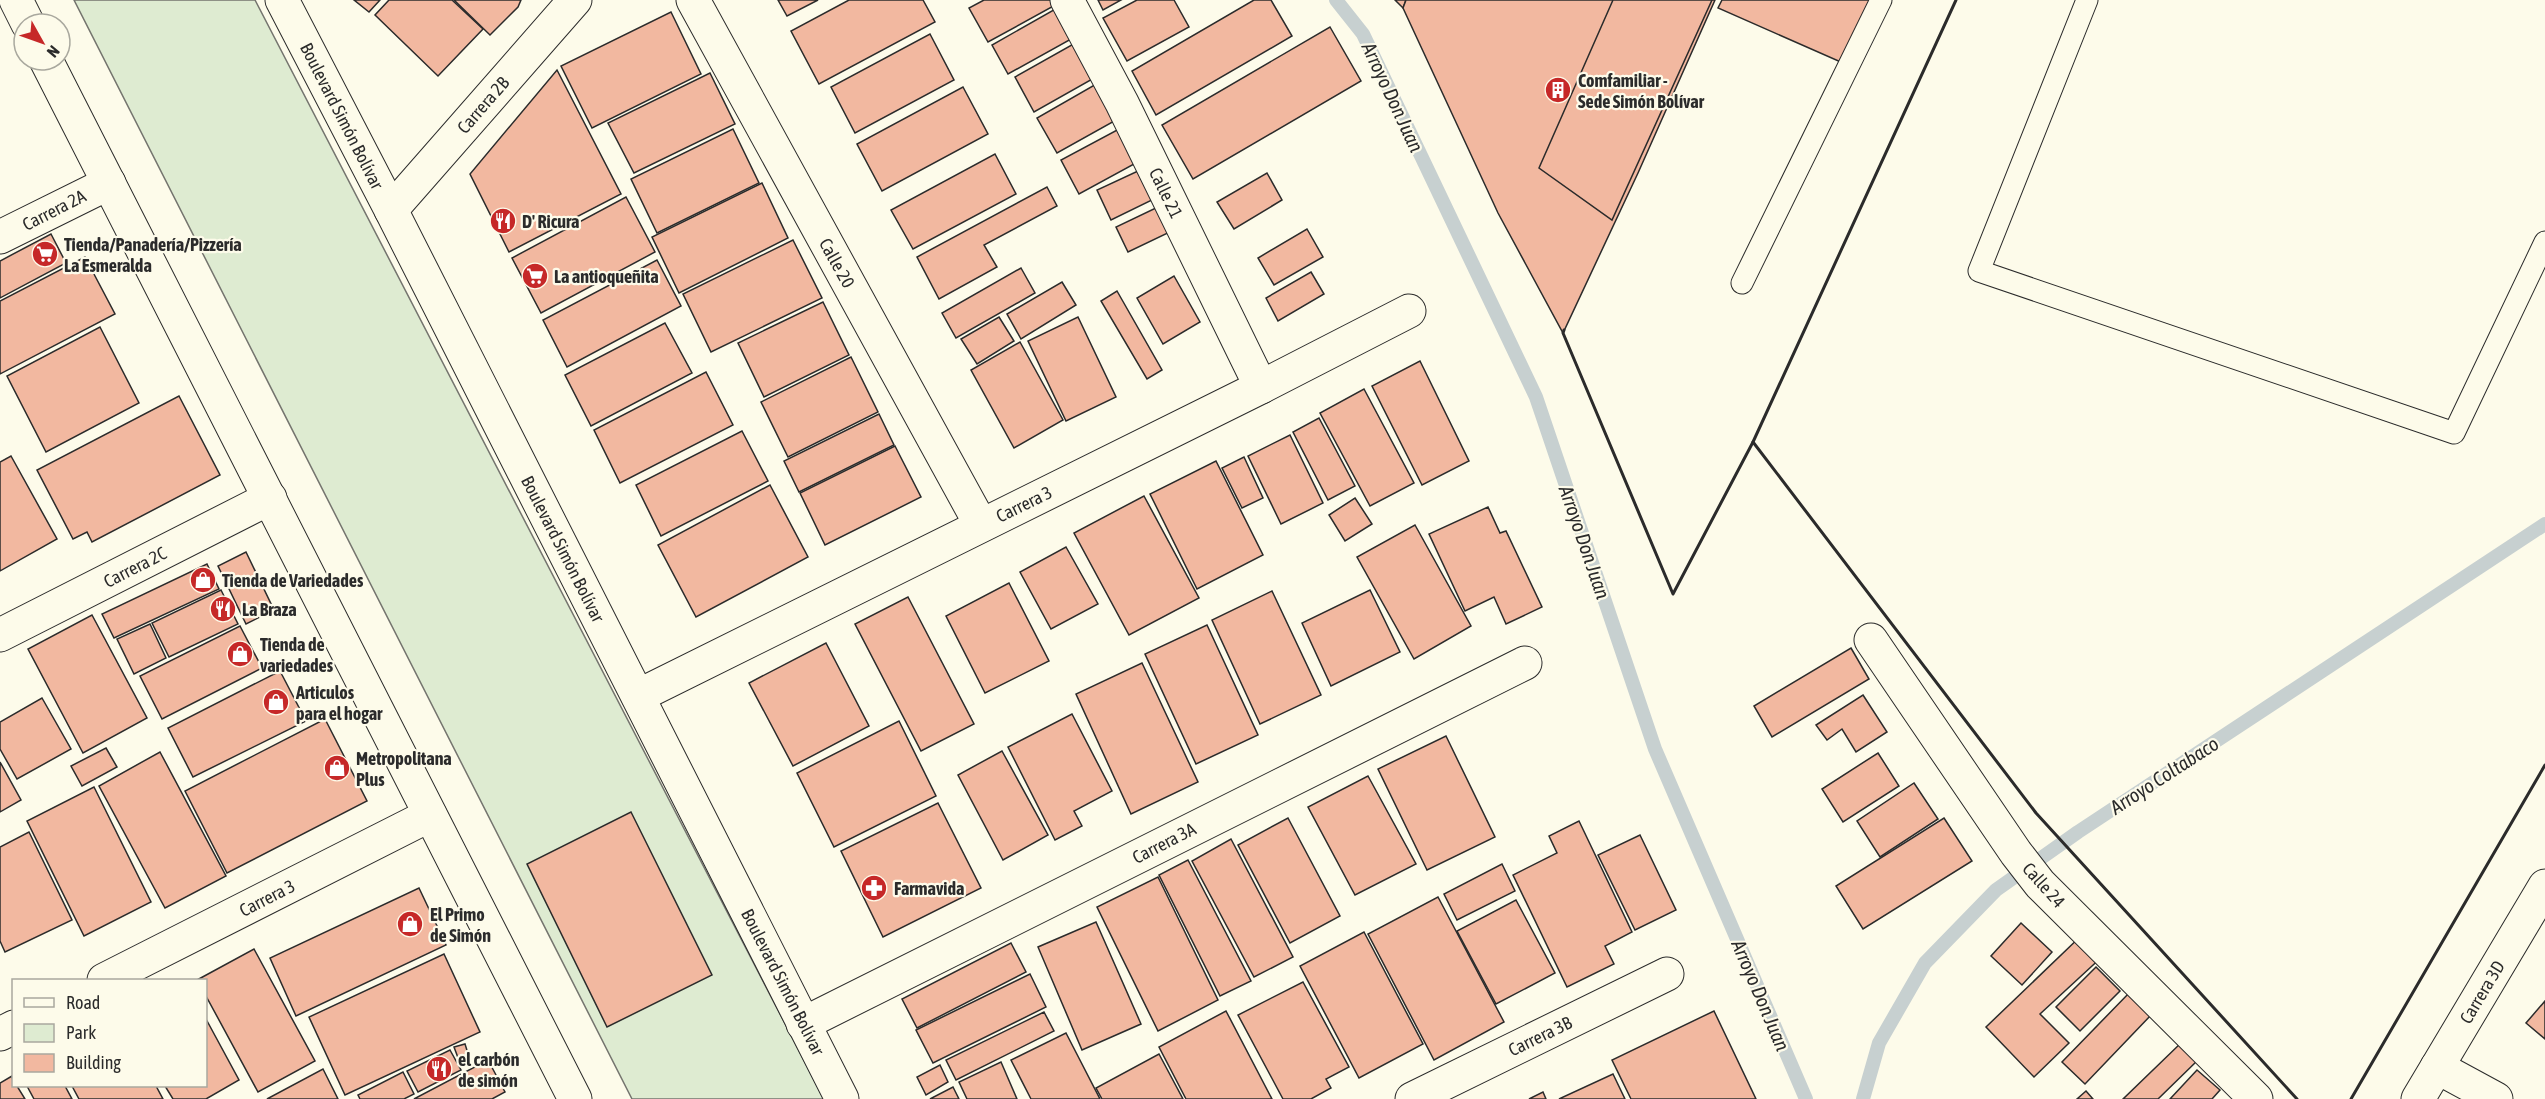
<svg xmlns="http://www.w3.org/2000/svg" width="2545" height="1099" viewBox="0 0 2545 1099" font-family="'Asap Condensed',sans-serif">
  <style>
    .green { fill: #deebd1; stroke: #74746e; stroke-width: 1.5 }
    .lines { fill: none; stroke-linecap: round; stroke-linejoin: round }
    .stream { stroke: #c7d0d0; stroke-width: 14 }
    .building { fill: #f2b8a0; stroke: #2b2b2b; stroke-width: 1.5 }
    .service-casing { stroke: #2b2b2b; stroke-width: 23 }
    .minor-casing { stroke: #2b2b2b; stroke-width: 35 }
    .tertiary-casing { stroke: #2b2b2b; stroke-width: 35 }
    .trunk-casing { stroke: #2b2b2b; stroke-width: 35 }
    .service { stroke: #fdfbea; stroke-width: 21 }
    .minor { stroke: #fdfbea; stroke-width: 33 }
    .tertiary { stroke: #fdfbea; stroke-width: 33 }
    .trunk { stroke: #fdfbea; stroke-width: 33 }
    .wall { stroke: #2b2b2b; stroke-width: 3 }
    .labels { text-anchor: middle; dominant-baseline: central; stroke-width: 4.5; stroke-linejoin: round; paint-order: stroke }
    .poi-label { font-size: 18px; font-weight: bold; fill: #2b2b2b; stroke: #fdfbea; text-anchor: start }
    .street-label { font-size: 18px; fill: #2b2b2b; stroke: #fdfbea }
    .water-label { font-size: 20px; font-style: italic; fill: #2b2b2b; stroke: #fdfbea }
  </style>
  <rect width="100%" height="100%" fill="#fdfbea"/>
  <polygon class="green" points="74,0 255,0 824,1099 632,1099"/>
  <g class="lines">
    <g class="stream">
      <polyline points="1336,0 1363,34 1536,397 1655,749 1806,1099"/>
      <polyline points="1863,1099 1879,1043 1925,963 1996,890 2078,832 2545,524"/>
    </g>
  </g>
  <g class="building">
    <polygon points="354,0 380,0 369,12"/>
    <polygon points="389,0 452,0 483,29 438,76 375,15"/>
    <polygon points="454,0 521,0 518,7 490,35"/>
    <polygon points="778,0 818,0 787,16"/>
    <polygon points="849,0 923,0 935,22 819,84 791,31"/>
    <polygon points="984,0 1057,0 1059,3 988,42 969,8"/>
    <polygon points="1098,0 1121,0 1103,10"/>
    <polygon points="1137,0 1174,0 1189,27 1127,61 1103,18"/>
    <polygon points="1254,0 1271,0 1292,36 1156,115 1132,71"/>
    <polygon points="1395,0 1406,0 1403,8"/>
    <polygon points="1406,0 1715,0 1638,173 1563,333 1498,213 1403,8"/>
    <polygon points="1613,0 1712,0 1612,220 1539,168"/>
    <polygon points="1722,0 1870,0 1843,63 1718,8"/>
    <polygon points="1066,3 1082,33 1008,74 992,45"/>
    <polygon points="671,12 701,74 592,128 561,66"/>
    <polygon points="1330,27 1361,81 1193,179 1162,125"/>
    <polygon points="930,34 954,80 855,133 831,87"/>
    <polygon points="1077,42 1096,77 1034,112 1015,77"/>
    <polygon points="557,70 621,194 509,252 470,174"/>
    <polygon points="710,73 735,124 634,173 608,123"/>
    <polygon points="1098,83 1118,119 1057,153 1037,118"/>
    <polygon points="963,87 988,134 882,191 857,144"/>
    <polygon points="733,129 759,183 657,233 631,179"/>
    <polygon points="1119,129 1136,163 1079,194 1061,160"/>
    <polygon points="995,154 1016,194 913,249 891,210"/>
    <polygon points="1138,171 1152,200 1111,220 1097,190"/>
    <polygon points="1267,173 1282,200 1234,229 1217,202"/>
    <polygon points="762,183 788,238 679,293 652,237"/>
    <polygon points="1047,187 1057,206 984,245 997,267 939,299 917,257"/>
    <polygon points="626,197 655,252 541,313 512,258"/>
    <polygon points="1160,206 1172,231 1128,252 1116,227"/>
    <polygon points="1307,229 1323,257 1274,285 1258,258"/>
    <polygon points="51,234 66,263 0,298 0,261"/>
    <polygon points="793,240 822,298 711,352 683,294"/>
    <polygon points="85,257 115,314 0,374 0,301"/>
    <polygon points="657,260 681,306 567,367 543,320"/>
    <polygon points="1021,268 1035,293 956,338 942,313"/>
    <polygon points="1311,272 1324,294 1278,321 1266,298"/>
    <polygon points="1174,276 1200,322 1163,344 1137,298"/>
    <polygon points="1062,282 1076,305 1021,339 1007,314"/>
    <polygon points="1117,291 1162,370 1147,379 1101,301"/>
    <polygon points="823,302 849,355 764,397 738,343"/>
    <polygon points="999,317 1014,341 977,364 961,339"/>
    <polygon points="1078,317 1116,397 1066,421 1028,341"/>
    <polygon points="665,323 692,373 591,426 565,375"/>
    <polygon points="100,327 139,403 46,452 7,376"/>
    <polygon points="1020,342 1063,420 1014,448 971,370"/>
    <polygon points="851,357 878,412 788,457 761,402"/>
    <polygon points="1420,361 1469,461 1422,485 1372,386"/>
    <polygon points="706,372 733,425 620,483 594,430"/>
    <polygon points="1364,389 1414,483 1370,506 1320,413"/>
    <polygon points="179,396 220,475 92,542 87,532 73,539 37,470"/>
    <polygon points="879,414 894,445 799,492 784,461"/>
    <polygon points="1319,418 1355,486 1328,500 1293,432"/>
    <polygon points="742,431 768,481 661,536 636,485"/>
    <polygon points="1290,435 1323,503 1281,524 1248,456"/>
    <polygon points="895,446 921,497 825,545 800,493"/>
    <polygon points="11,456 57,539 0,571 0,462"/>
    <polygon points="1244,457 1263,498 1242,508 1222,468"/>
    <polygon points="1216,461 1263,555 1197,589 1150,494"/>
    <polygon points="770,485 808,557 696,617 658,545"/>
    <polygon points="1144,496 1199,598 1129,635 1074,533"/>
    <polygon points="1355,498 1372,524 1345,541 1329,515"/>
    <polygon points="1488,507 1500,533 1506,531 1542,607 1506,624 1494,597 1465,611 1429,534"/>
    <polygon points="1415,525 1471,626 1414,659 1357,557"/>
    <polygon points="1066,547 1098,604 1051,629 1020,572"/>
    <polygon points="246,552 274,610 246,624 218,566"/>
    <polygon points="207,564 219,589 114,638 102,614"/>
    <polygon points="1009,583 1049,661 985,693 946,616"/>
    <polygon points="221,590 238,624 169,657 152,623"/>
    <polygon points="1370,590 1400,652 1331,686 1302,623"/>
    <polygon points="1272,591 1321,695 1260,724 1212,620"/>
    <polygon points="908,597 974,724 921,751 855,624"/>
    <polygon points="92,615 147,718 83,753 28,649"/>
    <polygon points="150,624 166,658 134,674 117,639"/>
    <polygon points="1207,625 1258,735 1196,764 1145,654"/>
    <polygon points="240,626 262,668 162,719 140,676"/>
    <polygon points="826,643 869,726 793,766 749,683"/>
    <polygon points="1851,648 1869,679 1772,737 1754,706"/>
    <polygon points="1142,663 1198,782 1131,814 1076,694"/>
    <polygon points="280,671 306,721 193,777 168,728"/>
    <polygon points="1863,695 1887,732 1856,752 1842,729 1827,740 1816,725"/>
    <polygon points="42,698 71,749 17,779 0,749 0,722"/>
    <polygon points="1072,714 1112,791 1074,811 1082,826 1055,840 1008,747"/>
    <polygon points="325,719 367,801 227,873 185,791"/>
    <polygon points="899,721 936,796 834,847 797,773"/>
    <polygon points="1446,736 1495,837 1427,870 1378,769"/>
    <polygon points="106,748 117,767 82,786 71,766"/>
    <polygon points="1002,751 1048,835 1003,860 958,775"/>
    <polygon points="160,752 226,876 165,908 99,786"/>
    <polygon points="1878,753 1899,786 1843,822 1822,789"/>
    <polygon points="0,762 21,800 0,812"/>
    <polygon points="1368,776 1416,864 1355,895 1308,807"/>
    <polygon points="1914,783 1938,819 1880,857 1857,821"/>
    <polygon points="94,787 151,902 84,936 27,821"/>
    <polygon points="938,803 981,888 883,937 841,851"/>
    <polygon points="631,812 712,975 607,1027 527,864"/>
    <polygon points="1288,818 1340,916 1290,943 1238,845"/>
    <polygon points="1944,818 1972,861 1863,929 1836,886"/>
    <polygon points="1579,821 1632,932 1605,946 1614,964 1567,987 1513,875 1557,853 1549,836"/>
    <polygon points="29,832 72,920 5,952 0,941 0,847"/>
    <polygon points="1640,835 1676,910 1635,930 1598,855"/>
    <polygon points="1231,839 1293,957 1254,977 1192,861"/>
    <polygon points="1188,860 1251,981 1220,996 1159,875"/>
    <polygon points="1502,864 1515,891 1457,920 1444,894"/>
    <polygon points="1158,877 1218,1000 1158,1031 1097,907"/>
    <polygon points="419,888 446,945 296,1016 270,958"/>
    <polygon points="1438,897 1504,1022 1434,1060 1368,934"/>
    <polygon points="1516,900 1555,973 1496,1004 1457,931"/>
    <polygon points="1096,922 1141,1024 1082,1050 1038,947"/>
    <polygon points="2021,923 2052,952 2022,985 1991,956"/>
    <polygon points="1364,932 1423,1044 1359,1078 1300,966"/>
    <polygon points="2085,932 2105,954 2040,1014 2069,1043 2034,1077 1986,1027"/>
    <polygon points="1011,943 1026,972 917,1028 902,999"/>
    <polygon points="254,949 315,1061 258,1092 206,996 206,980 197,980"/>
    <polygon points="444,954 480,1032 345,1095 309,1017"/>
    <polygon points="2096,967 2120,991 2080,1031 2056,1007"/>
    <polygon points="1030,974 1046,1007 933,1063 916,1030"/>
    <polygon points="1303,982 1349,1067 1326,1079 1331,1088 1311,1099 1283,1099 1238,1015"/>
    <polygon points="2130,992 2152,1014 2085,1084 2062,1062"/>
    <polygon points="2545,1001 2545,1039 2526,1023"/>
    <polygon points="1226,1011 1272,1099 1186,1099 1159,1047"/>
    <polygon points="1714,1011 1756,1099 1631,1099 1612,1060"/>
    <polygon points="1044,1012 1054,1031 956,1080 946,1060"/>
    <polygon points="206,1019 239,1080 206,1099 173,1099 165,1086 206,1086"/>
    <polygon points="1066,1033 1100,1099 1031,1099 1011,1060"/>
    <polygon points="2183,1041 2199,1059 2158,1099 2123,1099"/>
    <polygon points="465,1044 470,1060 460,1063 454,1047"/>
    <polygon points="450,1050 461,1070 418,1092 407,1071"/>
    <polygon points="1159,1054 1183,1099 1102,1099 1096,1088"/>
    <polygon points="488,1060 505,1092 492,1099 414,1099"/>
    <polygon points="1001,1062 1017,1099 967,1099 959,1082"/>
    <polygon points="940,1065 948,1082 926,1095 917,1077"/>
    <polygon points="323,1069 338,1099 267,1099"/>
    <polygon points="2197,1070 2220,1090 2212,1099 2170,1099"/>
    <polygon points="403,1072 414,1094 404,1099 360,1099 358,1095"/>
    <polygon points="1613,1074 1625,1099 1559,1099"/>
    <polygon points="12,1076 14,1086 17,1086 25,1099 0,1099 0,1083"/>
    <polygon points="27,1086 65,1086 72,1099 34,1099"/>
    <polygon points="72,1086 156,1086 163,1099 79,1099"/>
    <polygon points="953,1087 959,1099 930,1099"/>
    <polygon points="2086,1091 2093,1099 2077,1099"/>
    <polygon points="1543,1092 1546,1099 1529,1099"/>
  </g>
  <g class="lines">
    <g class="service-casing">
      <g id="service">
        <polyline points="2087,0 1979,271 2454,433 2545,242"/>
        <polyline points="1742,283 1881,0"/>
      </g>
    </g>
    <g class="minor-casing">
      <g id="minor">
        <polyline points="693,0 981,525"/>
        <polyline points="1067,0 1122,103 1261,387"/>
        <polyline points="391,210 575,0"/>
        <polyline points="0,635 270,498"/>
        <polyline points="1871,640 2016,853 2040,884 2256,1099"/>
        <polyline points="638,696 1261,387 1409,311"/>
        <polyline points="104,980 430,815"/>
        <polyline points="803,1024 1525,663"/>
        <polyline points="0,1034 14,1027"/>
        <polyline points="2437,1067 2496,1099"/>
        <polyline points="1412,1099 1667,974"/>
        <polyline points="2418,1099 2545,886"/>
      </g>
    </g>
    <g class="tertiary-casing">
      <polyline id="tertiary" points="0,237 109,183"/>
    </g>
    <g class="trunk-casing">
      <g id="trunk">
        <polyline points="16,0 28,24"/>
        <polyline points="282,0 391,210 842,1099"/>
        <polyline points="46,60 575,1099"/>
      </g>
    </g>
    <use href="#service" class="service"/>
    <use href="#minor" class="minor"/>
    <use href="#tertiary" class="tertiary"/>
    <use href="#trunk" class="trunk"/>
    <g class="wall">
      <polyline points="1956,0 1753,442 2036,813 2297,1099"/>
      <polyline points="1564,330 1563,333 1673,594 1753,442"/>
      <polyline points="2351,1099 2545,765"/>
    </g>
  </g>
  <defs>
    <g id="building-disc" transform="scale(1.35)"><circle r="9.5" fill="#c62828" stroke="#fdfbea"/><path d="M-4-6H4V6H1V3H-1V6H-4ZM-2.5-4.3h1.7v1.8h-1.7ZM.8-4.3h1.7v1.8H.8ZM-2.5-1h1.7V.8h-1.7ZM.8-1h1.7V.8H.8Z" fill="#fff"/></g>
    <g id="restaurant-disc" transform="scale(1.35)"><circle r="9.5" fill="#c62828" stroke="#fdfbea"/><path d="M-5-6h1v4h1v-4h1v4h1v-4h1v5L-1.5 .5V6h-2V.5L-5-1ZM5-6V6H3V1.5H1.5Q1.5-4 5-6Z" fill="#fff"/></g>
    <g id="supermarket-disc" transform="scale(1.35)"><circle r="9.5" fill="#c62828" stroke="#fdfbea"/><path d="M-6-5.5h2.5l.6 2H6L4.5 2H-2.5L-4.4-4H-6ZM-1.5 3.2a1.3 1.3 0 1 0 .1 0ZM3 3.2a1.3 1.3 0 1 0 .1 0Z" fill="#fff"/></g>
    <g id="shop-disc" transform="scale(1.35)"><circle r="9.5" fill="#c62828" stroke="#fdfbea"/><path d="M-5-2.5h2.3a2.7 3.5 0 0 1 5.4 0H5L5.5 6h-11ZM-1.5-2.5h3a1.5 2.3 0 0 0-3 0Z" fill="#fff"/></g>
    <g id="pharmacy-disc" transform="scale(1.35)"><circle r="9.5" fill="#c62828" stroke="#fdfbea"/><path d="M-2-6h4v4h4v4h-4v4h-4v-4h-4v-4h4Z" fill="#fff"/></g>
  </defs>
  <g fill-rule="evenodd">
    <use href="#building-disc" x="1558" y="90"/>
    <use href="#restaurant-disc" x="503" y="221"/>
    <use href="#supermarket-disc" x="45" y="254"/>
    <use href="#supermarket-disc" x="535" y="276"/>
    <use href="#shop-disc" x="203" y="580"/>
    <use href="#restaurant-disc" x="223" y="609"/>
    <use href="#shop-disc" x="240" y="654"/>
    <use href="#shop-disc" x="276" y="702"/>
    <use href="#shop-disc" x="337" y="768"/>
    <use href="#pharmacy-disc" x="874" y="888"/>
    <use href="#shop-disc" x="410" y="924"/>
    <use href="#restaurant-disc" x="439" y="1069"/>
  </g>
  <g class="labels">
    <g class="poi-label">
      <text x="1578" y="80">Comfamiliar -<tspan x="1578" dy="21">Sede Simón Bolívar</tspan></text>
      <text x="522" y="221">D' Ricura</text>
      <text x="64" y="244">Tienda/Panadería/Pizzería<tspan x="64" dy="21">La Esmeralda</tspan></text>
      <text x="554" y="276">La antioqueñita</text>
      <text x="222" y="580">Tienda de Variedades</text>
      <text x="242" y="609">La Braza</text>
      <text x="260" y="644">Tienda de<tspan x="260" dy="21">variedades</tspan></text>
      <text x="296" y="692">Articulos<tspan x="296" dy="21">para el hogar</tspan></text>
      <text x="356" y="758">Metropolitana<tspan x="356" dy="21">Plus</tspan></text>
      <text x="894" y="888">Farmavida</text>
      <text x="430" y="914">El Primo<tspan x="430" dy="21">de Simón</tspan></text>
      <text x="458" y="1059">el carbón<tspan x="458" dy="21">de simón</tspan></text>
    </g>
    <g class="street-label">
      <text transform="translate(483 105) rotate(-49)">Carrera 2B</text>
      <text transform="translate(342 116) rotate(63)">Boulevard Simón Bolívar</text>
      <text transform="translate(1166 193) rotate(64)">Calle 21</text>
      <text transform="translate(54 210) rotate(-27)">Carrera 2A</text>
      <text transform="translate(837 263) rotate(61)">Calle 20</text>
      <text transform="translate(1024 504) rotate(-26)">Carrera 3</text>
      <text transform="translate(563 549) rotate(63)">Boulevard Simón Bolívar</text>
      <text transform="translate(135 567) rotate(-27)">Carrera 2C</text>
      <text transform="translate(1164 843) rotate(-27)">Carrera 3A</text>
      <text transform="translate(2044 885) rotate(48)">Calle 24</text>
      <text transform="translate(267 898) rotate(-27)">Carrera 3</text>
      <text transform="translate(783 982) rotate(63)">Boulevard Simón Bolívar</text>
      <text transform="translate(2482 992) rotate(-59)">Carrera 3D</text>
      <text transform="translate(1540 1036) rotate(-26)">Carrera 3B</text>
    </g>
    <g class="water-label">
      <text transform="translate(1393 97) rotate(65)">Arroyo Don Juan</text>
      <text transform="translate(1585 542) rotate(71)">Arroyo Don Juan</text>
      <text transform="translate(2164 775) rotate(-33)">Arroyo Coltabaco</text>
      <text transform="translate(1761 995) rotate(67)">Arroyo Don Juan</text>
    </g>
  </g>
  <rect x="12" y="979" width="195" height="108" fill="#fdfbea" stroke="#a9a89e" stroke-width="1.5"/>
  <rect x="24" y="998" width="30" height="9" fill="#fdfbea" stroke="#a9a89e" stroke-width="1.5"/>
  <text x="66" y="1009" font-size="18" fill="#2b2b2b">Road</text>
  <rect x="24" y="1024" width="30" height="18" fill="#deebd1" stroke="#a9a89e" stroke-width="1.5"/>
  <text x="66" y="1039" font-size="18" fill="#2b2b2b">Park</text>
  <rect x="24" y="1054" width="30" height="18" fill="#f2b8a0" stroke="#a9a89e" stroke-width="1.5"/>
  <text x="66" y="1069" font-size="18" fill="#2b2b2b">Building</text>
  <g transform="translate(42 42) rotate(130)"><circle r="28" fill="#fdfbea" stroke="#a9a89e" stroke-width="1.5"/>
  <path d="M0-4.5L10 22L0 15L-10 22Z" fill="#c62828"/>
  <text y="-9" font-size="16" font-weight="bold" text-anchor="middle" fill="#2b2b2b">N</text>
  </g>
</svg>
